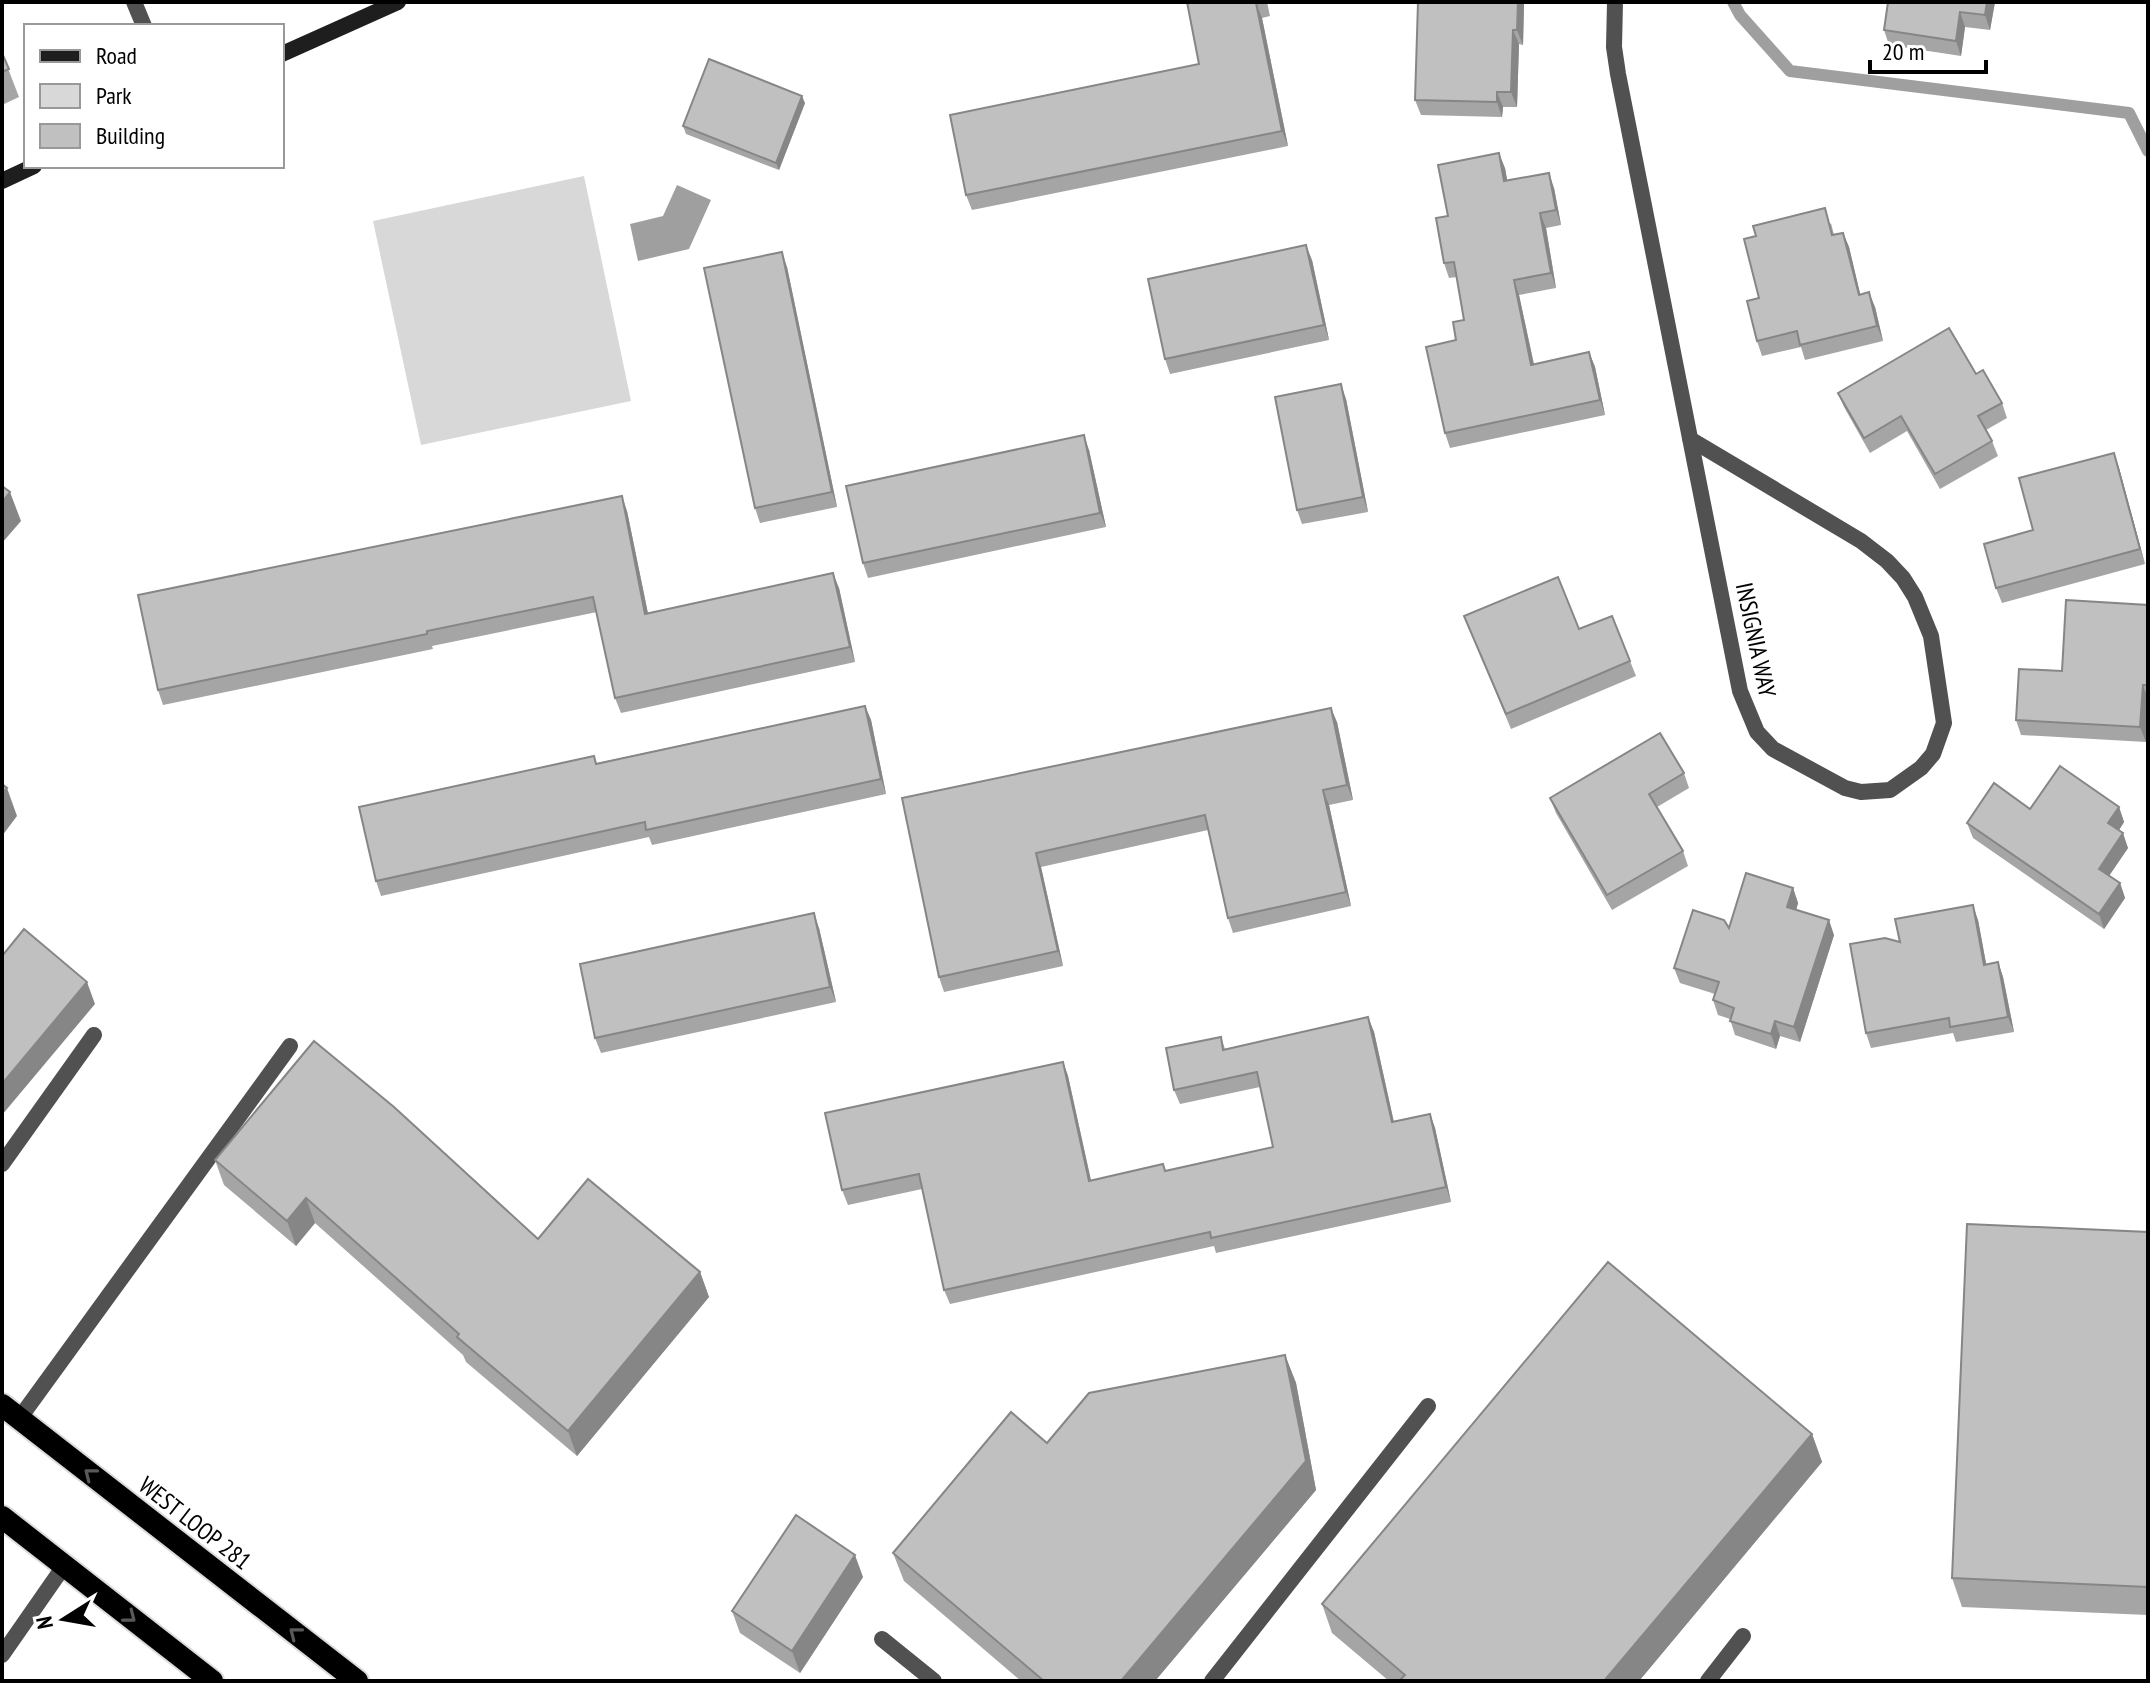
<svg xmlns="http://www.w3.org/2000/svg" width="2150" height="1683" viewBox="0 0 2150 1683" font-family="'PT Sans Narrow',sans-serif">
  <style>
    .green { fill: #d8d8d8 }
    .water { fill: #9f9f9f }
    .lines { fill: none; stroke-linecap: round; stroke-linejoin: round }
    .stream { stroke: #9f9f9f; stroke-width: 12 }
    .trunk-casing { stroke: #dbdbdb; stroke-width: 26 }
    .service { stroke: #515151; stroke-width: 16 }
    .minor { stroke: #515151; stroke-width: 16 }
    .secondary { stroke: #1e1e1e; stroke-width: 16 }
    .trunk { stroke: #000; stroke-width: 22 }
    .wall { fill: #a5a5a5 }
    .shaded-wall { fill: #868686 }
    .building { fill: #c0c0c0; stroke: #868686; stroke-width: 2 }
    .oneway { stroke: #595959 }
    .labels { text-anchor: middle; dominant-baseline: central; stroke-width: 6; stroke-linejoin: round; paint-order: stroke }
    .street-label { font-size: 24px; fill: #000; stroke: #fff }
  </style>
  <rect width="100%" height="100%" fill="#fff"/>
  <polygon class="green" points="584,176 631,401 421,445 373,221"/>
  <polygon class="water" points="677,185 711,200 689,249 638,261 630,224 663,216"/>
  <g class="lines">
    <polyline class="stream" points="1733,2 1740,15 1790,71 2129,113 2148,151"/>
    <g class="trunk-casing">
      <g id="trunk">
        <polyline points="2,1405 357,1681"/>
        <polyline points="2,1517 212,1681"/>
      </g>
    </g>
    <g class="service">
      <polyline points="134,2 144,26"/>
      <polyline points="2,1164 94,1035"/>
      <polyline points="19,1419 290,1046"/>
      <polyline points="882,1639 934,1681"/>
      <polyline points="2,1655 64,1566"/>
      <polyline points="1212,1681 1428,1406"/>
      <polyline points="1708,1681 1743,1636"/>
    </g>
    <polyline class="minor" points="1615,2 1614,47 1618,74 1740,691 1757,732 1773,749 1845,788 1861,792 1890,790 1921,768 1933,754 1944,723 1931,636 1915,597 1903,578 1887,561 1861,541 1690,439"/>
    <g class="secondary">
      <polyline points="282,54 398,2"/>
      <polyline points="2,181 34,166"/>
    </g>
    <use href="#trunk" class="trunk"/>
  </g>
  <g class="wall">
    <polygon points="1187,2 1267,2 1270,16 1262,18 1288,146 972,210 966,195 1199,64"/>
    <polygon points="1418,2 1524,2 1523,45 1519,44 1517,107 1503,107 1502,117 1421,115 1415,100"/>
    <polygon points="1888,2 1995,2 1990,30 1965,27 1961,56 1889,45 1884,30"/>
    <polygon points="2,53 19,97 2,105"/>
    <polygon points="805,103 779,170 686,134 683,126"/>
    <polygon points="1505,168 1507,181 1554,188 1561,225 1546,228 1556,288 1519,295 1534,364 1589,352 1595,367 1605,415 1450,448 1445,433 1456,340 1464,320 1457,277 1449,278 1444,263"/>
    <polygon points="1831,223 1834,235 1843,233 1849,247 1860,294 1875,307 1883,341 1805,360 1801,347 1762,356 1757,341"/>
    <polygon points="1312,260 1329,340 1170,374 1165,359"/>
    <polygon points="787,267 837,507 760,523 755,508"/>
    <polygon points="1976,374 2002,403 2007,418 1986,430 1992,441 1998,456 1940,489 1907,431 1870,453 1844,407 1838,393"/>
    <polygon points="1346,399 1368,512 1302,524 1297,510"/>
    <polygon points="1089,450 1106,527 868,578 863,563"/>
    <polygon points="2114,453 2119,468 2145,564 2002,603 1996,588 2033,530"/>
    <polygon points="627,511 648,613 839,588 855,662 621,713 615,698 597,612 432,646 433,649 163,705 158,690"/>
    <polygon points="2148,605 2148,700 2146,742 2021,735 2016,720 2062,671"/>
    <polygon points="1464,616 1579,629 1630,661 1636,676 1511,729"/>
    <polygon points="865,706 871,720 886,794 652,845 649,837 381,896 376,881 597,763"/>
    <polygon points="1337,722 1353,800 1329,805 1351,906 1233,933 1228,918 1208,830 1041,867 1063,966 944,992 939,977 902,798"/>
    <polygon points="1684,773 1689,788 1657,807 1683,851 1688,866 1612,910 1556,813 1550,798"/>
    <polygon points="2119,807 2124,822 2119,830 2128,848 2109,876 2120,883 2125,898 2104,929 1973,838 1967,823 2030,809"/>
    <polygon points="1793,888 1798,903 1796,910 1834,935 1800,1042 1780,1036 1776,1049 1735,1035 1730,1019 1718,1015 1713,1000 1715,994 1680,983 1674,968 1729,928"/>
    <polygon points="1978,920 1986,964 1998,962 2003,977 2014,1032 1956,1042 1953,1033 1871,1048 1866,1033 1900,942"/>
    <polygon points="819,928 836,1002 601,1053 595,1038"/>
    <polygon points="1368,1017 1374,1032 1394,1122 1430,1114 1435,1128 1451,1202 1216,1253 1214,1246 950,1304 944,1290 922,1189 848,1205 842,1190 1063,1062 1068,1076 1091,1180 1165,1171 1273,1147 1260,1087 1180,1104 1174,1090 1221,1037 1225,1049"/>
    <polygon points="215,1160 538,1239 700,1272 709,1297 577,1456 466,1362 463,1355 315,1223 296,1246 224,1185"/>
    <polygon points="2148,1232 2148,1615 1962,1607 1952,1578"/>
    <polygon points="1285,1355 1296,1383 1316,1490 1155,1681 1021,1681 904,1581 893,1553 1047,1443"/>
    <polygon points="1812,1434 1822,1462 1639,1681 1389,1681 1332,1633 1322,1604"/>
    <polygon points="863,1577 800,1673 740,1633 732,1611"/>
  </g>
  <g class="shaded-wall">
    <polygon points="1518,2 1524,2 1524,4 1523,45 1517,30"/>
    <polygon points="1987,2 1995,2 1990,30 1985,15"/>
    <polygon points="1256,3 1262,18 1288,146 1282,131"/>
    <polygon points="1960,12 1965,27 1961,56 1956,41"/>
    <polygon points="1513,30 1519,44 1517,107 1511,92"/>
    <polygon points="1497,92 1503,107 1502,117 1497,102"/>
    <polygon points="802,96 805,103 779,170 776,163"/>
    <polygon points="1499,153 1505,168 1510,196 1504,181"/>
    <polygon points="1549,173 1554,188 1561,225 1556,210"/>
    <polygon points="1540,213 1546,228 1556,288 1551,273"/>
    <polygon points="1843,233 1849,247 1864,310 1859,295"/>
    <polygon points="1306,245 1312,260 1329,340 1324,325"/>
    <polygon points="782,252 787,267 837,507 832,492"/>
    <polygon points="1514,280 1519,295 1537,380 1531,365"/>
    <polygon points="1869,292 1875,307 1883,341 1877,326"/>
    <polygon points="1589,352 1595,367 1605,415 1600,400"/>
    <polygon points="1341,384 1346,399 1368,512 1363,497"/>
    <polygon points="1084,435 1089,450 1106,527 1100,513"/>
    <polygon points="2114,453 2119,468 2145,564 2140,549"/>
    <polygon points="10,492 21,521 2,543 2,502"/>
    <polygon points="622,496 627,511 651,629 645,614"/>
    <polygon points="833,573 839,588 855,662 850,647"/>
    <polygon points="2143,685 2148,700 2146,742 2140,727"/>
    <polygon points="865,706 871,720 886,794 881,779"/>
    <polygon points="1331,708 1337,722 1353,800 1347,785"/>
    <polygon points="7,788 17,816 2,836 2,794"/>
    <polygon points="1323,790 1329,805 1351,906 1346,892"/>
    <polygon points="2119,807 2124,822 2114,838 2108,823"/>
    <polygon points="2123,833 2128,848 2104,883 2099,869"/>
    <polygon points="1036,853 1041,867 1063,966 1058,951"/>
    <polygon points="2120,883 2125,898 2104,929 2099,914"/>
    <polygon points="1793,888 1798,903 1793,922 1787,907"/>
    <polygon points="1973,905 1978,920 1989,979 1984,965"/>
    <polygon points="814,913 819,928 836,1002 830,987"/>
    <polygon points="1829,920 1834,935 1800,1042 1794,1027"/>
    <polygon points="1998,962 2003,977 2014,1032 2008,1017"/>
    <polygon points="87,982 95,1004 2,1115 2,1084"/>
    <polygon points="1368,1017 1374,1032 1397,1137 1392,1122"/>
    <polygon points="1775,1021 1780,1036 1776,1049 1771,1034"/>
    <polygon points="1063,1062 1068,1076 1094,1195 1089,1181"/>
    <polygon points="1430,1114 1435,1128 1451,1202 1446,1187"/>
    <polygon points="306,1198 315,1223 296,1246 287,1221"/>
    <polygon points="700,1272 709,1297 577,1456 568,1431"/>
    <polygon points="1285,1355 1296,1383 1316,1490 1155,1681 1121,1681"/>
    <polygon points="1812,1434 1822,1462 1639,1681 1604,1681"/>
    <polygon points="855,1555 863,1577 800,1673 792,1651"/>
  </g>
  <g class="building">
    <polygon points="1187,2 1262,2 1256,3 1282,131 966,195 950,115 1199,64"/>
    <polygon points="1418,2 1518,2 1517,30 1513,30 1511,92 1497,92 1497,102 1415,100"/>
    <polygon points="1888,2 1987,2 1985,15 1960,12 1956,41 1884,30"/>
    <polygon points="2,53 9,69 2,72"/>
    <polygon points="709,59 802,96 776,163 683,126"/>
    <polygon points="1499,153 1504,181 1549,173 1556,210 1540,213 1551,273 1514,280 1531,365 1589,352 1600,400 1445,433 1426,347 1456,340 1453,322 1464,320 1454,262 1444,263 1436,218 1448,216 1438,165"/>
    <polygon points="1825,208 1832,235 1843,233 1859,295 1869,292 1877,326 1800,345 1797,331 1757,341 1747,301 1759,298 1744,239 1756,236 1753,226"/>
    <polygon points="1306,245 1324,325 1165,359 1148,279"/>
    <polygon points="782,252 832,492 755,508 704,268"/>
    <polygon points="1949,328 1976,374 1983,370 2002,403 1978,416 1992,441 1935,474 1901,416 1864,438 1838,393"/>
    <polygon points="1341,384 1363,497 1297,510 1275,397"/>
    <polygon points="1084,435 1100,513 863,563 846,486"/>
    <polygon points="2114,453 2140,549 1996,588 1984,544 2033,530 2019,478"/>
    <polygon points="2,486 10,492 2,502"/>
    <polygon points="622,496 645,614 833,573 850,647 615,698 593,597 427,631 427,634 158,690 138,595"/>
    <polygon points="1558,577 1579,629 1612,616 1630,661 1506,714 1464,616"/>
    <polygon points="2066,600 2148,605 2148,685 2143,685 2140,727 2016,720 2019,669 2062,671"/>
    <polygon points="865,706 881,779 646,830 645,822 376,881 359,807 594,756 596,764"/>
    <polygon points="1331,708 1347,785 1323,790 1346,892 1228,918 1205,815 1036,853 1058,951 939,977 902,798"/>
    <polygon points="1660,733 1684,773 1649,794 1683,851 1607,895 1550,798"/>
    <polygon points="2060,766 2119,807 2108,823 2123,833 2099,869 2120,883 2099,914 1967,823 1994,783 2030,809"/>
    <polygon points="2,784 7,788 2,794"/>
    <polygon points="1746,873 1793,888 1787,907 1829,920 1794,1027 1775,1021 1771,1034 1730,1021 1734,1008 1713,1000 1719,982 1674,968 1693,910 1724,920 1729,928"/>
    <polygon points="1973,905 1984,965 1998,962 2008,1017 1950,1027 1949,1018 1866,1033 1850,944 1885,938 1900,942 1895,919"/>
    <polygon points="814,913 830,987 595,1038 580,964"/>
    <polygon points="24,929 87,982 2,1084 2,956"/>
    <polygon points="1368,1017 1392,1122 1430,1114 1446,1187 1211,1238 1210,1232 944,1290 919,1174 842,1190 825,1113 1063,1062 1089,1181 1163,1164 1165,1171 1273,1147 1257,1072 1174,1090 1166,1048 1221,1037 1223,1050"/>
    <polygon points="314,1041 394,1107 538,1239 588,1179 700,1272 568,1431 457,1337 459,1334 306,1198 287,1221 215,1160"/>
    <polygon points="1967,1224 2148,1232 2148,1587 1952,1578"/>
    <polygon points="1608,1262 1812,1434 1604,1681 1399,1681 1405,1675 1322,1604"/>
    <polygon points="1285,1355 1306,1461 1121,1681 1044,1681 893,1553 1011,1412 1047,1443 1089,1393"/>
    <polygon points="796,1515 855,1555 792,1651 732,1611"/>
  </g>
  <defs><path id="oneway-chevron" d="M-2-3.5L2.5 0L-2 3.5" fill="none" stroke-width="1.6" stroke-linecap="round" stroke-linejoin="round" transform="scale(2)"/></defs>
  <g class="oneway">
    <use href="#oneway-chevron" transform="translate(90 1474) rotate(-142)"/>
    <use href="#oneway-chevron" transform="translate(130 1617) rotate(38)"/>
    <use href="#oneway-chevron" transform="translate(295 1633) rotate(-142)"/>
  </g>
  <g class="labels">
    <g class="street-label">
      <text transform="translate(1756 640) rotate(78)">INSIGNIA WAY</text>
      <text transform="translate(195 1523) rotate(38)">WEST LOOP 281</text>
    </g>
  </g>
  <rect width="2150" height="1683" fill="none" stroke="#000000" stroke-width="8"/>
  <rect x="24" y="24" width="260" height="144" fill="#ffffff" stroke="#999999" stroke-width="2"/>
  <rect x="40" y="50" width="40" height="12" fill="#1e1e1e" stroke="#999999" stroke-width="2"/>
  <text x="96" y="64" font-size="24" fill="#000000">Road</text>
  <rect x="40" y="84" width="40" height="24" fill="#d8d8d8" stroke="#999999" stroke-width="2"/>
  <text x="96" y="104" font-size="24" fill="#000000">Park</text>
  <rect x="40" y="124" width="40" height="24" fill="#c0c0c0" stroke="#999999" stroke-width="2"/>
  <text x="96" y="144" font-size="24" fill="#000000">Building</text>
  <g transform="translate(64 1619) rotate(259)" stroke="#ffffff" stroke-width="6" paint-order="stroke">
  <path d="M0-6L14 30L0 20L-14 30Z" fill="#000000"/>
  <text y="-12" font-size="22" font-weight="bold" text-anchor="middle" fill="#000000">N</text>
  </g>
  <path d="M1870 60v12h116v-12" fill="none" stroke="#000000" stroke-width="4"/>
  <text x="1882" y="60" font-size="24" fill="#000000" stroke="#ffffff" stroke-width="6" paint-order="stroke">20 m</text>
</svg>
